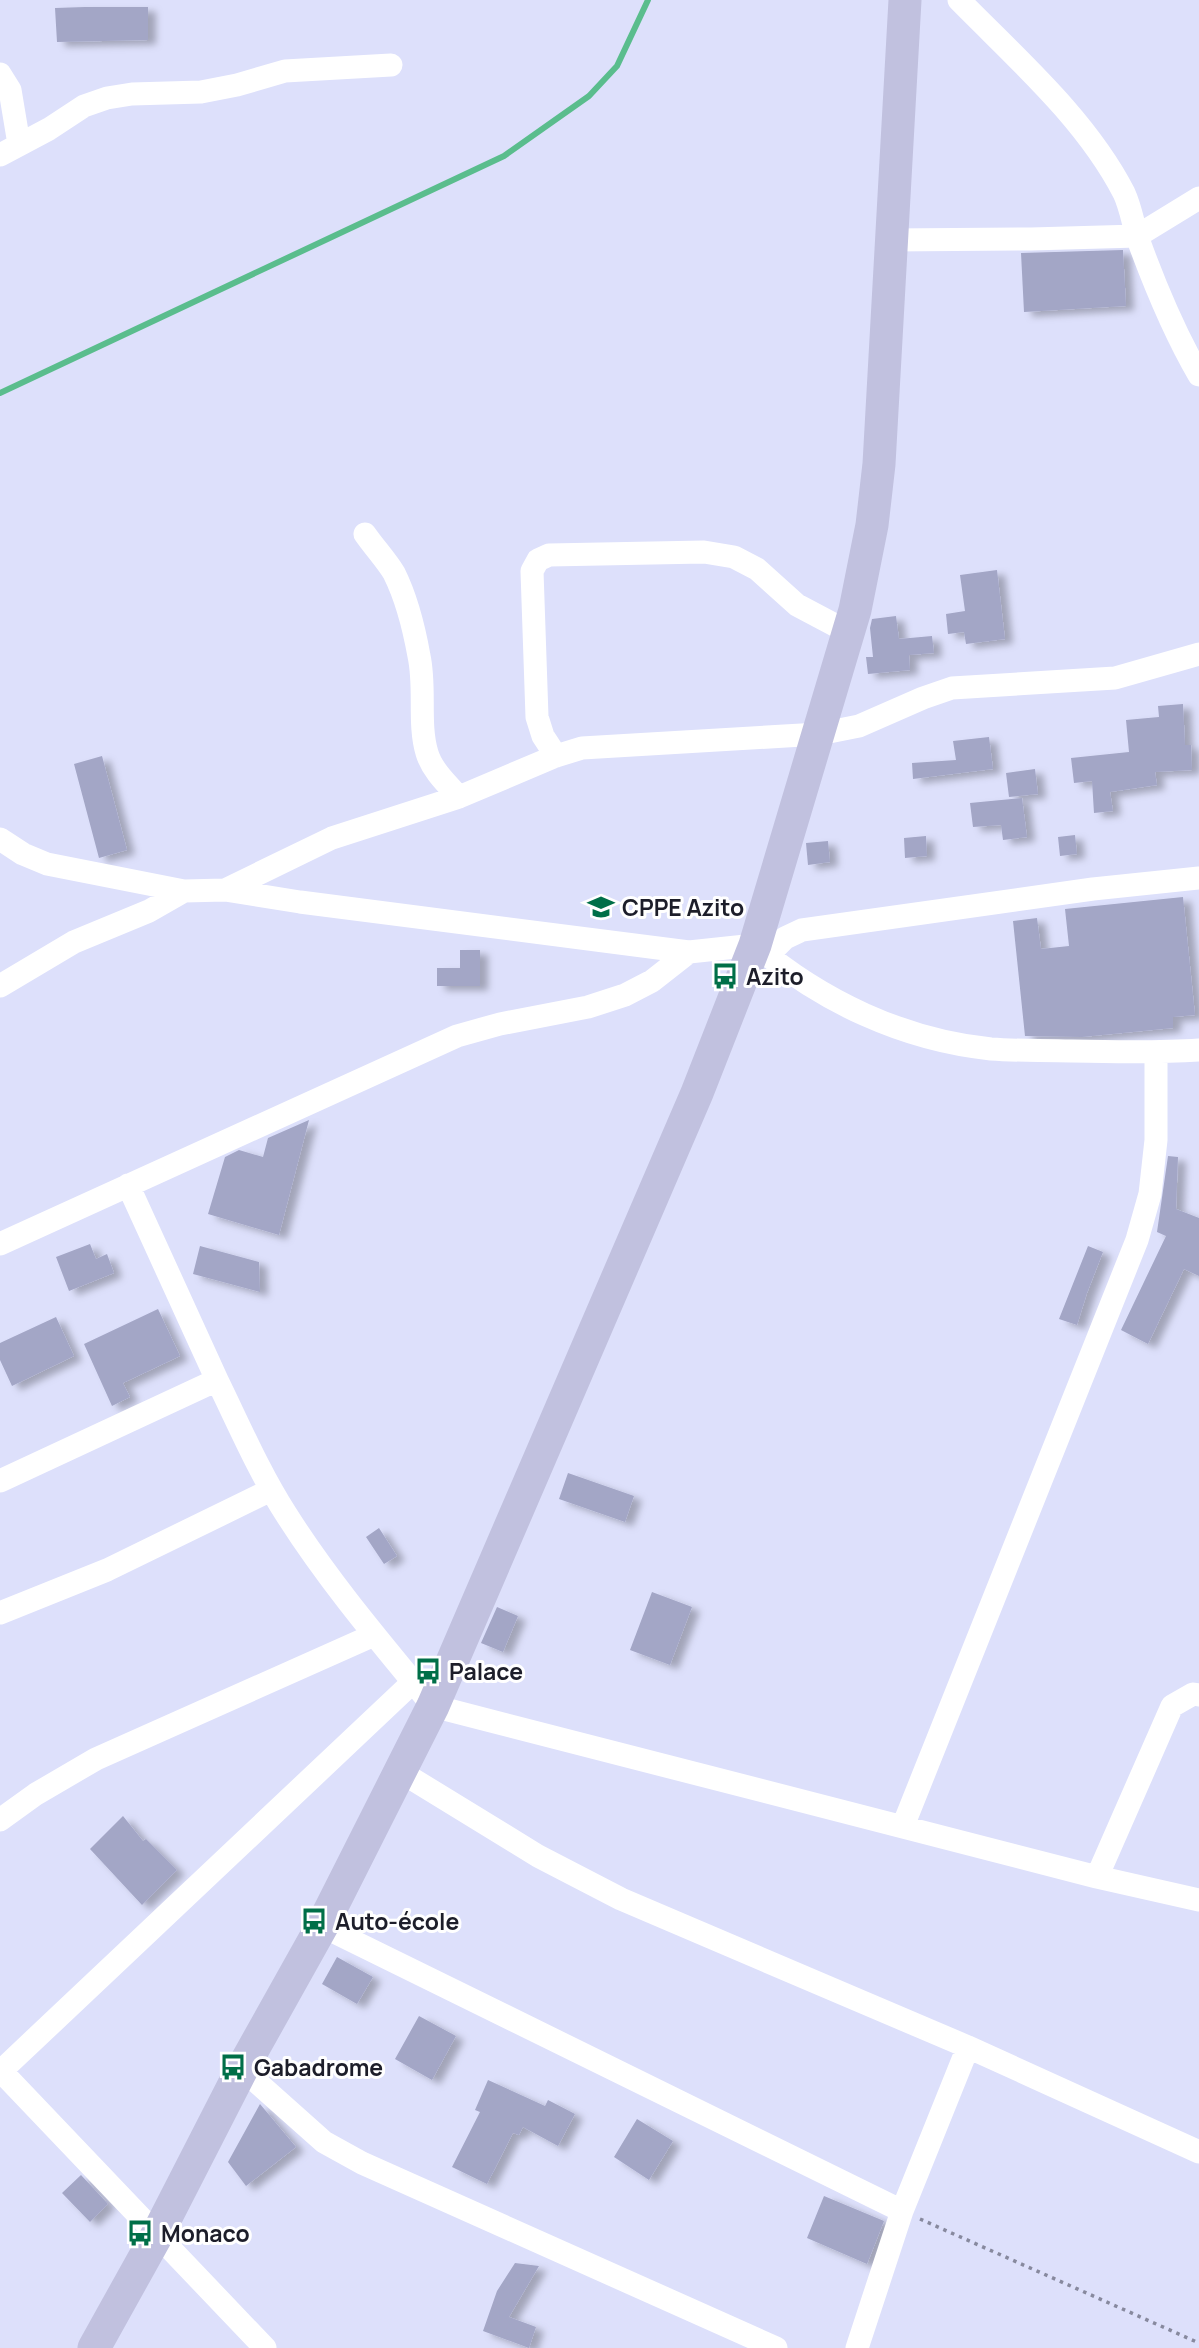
<svg xmlns="http://www.w3.org/2000/svg" width="1199" height="2348" font-family="Manrope,sans-serif">
<style>
.lines{fill:none;stroke-linecap:round;stroke-linejoin:round}
.stream{stroke:#5abd8d;stroke-width:6}
.building{fill:#a3a6c6;filter:url(#shadow)}
.path{stroke:#87899e;stroke-width:3.5;stroke-dasharray:3.5 5;stroke-linecap:butt}
.street{stroke:#fff;stroke-width:23}
.secondary{stroke:#c1c1df;stroke-width:33}
.labels{text-anchor:middle;dominant-baseline:central;stroke-width:6;stroke-linejoin:round;paint-order:stroke}
.poi-label{font-size:23px;font-weight:bold;fill:#1d1e2a;stroke:#fff;text-anchor:start}
</style>
<defs>
<filter id="shadow"><feDropShadow dx="8" dy="4.5" stdDeviation="3.5" flood-color="#0004"/></filter>
</defs>
<rect width="100%" height="100%" fill="#dde0fb"/>
<g class="lines">
<!-- stream -->
<path class="stream" d="M0 393 504 156 589 96 617 66 648 0"/>
</g>
<!-- building -->
<path class="building" d="M85 7H148V40L57 42 55 8Z
M1123 250 1126 306 1024 312 1021 253Z
M997 570 1005 639 966 644 964 632 948 634 946 614 965 611 960 575Z
M896 616 899 639 932 636 934 653 909 655 910 670 868 674 866 657H873L870 628 872 619Z
M1183 704 1185 745H1191L1192 770 1155 772 1157 785 1110 792 1113 811 1094 813 1092 781 1074 783 1071 758 1129 752 1126 720 1159 717 1158 706Z
M989 737 993 769 913 779 912 763 956 760 953 741Z
M102 756 127 850 99 858 74 764Z
M1035 769 1038 794 1009 797 1006 773Z
M1022 798 1027 837 1003 840 1001 825 973 827 970 803Z
M1075 835 1077 854 1060 856 1058 837Z
M926 836 927 856 905 858 904 838Z
M828 841 830 862 808 865 806 843Z
M1183 897 1195 1015 1173 1017V1028L1082 1037 1025 1036 1013 921 1037 918 1041 949 1069 946 1065 909Z
M460 950H480V986H437V968H460Z
M309 1120 279 1235 208 1214 225 1157 239 1150 263 1157 268 1138Z
M1168 1156 1178 1157 1176 1209 1199 1218V1276L1184 1269 1148 1344 1121 1330 1166 1236 1157 1232Z
M90 1244 96 1259 107 1254 114 1273 69 1291 56 1257Z
M200 1246 259 1262 260 1292 193 1274Z
M1088 1246 1103 1252 1087 1293 1077 1325 1059 1319Z
M158 1309 180 1356 123 1383 130 1397 112 1406 84 1344Z
M56 1317 74 1356 12 1386 0 1360V1343Z
M568 1473 634 1496 625 1522 559 1499Z
M379 1528 397 1556 384 1564 366 1537Z
M652 1592 692 1607 670 1665 630 1650Z
M497 1607 518 1616 503 1652 481 1643Z
M123 1816 143 1841 146 1839 177 1870 142 1905 90 1849Z
M337 1957 373 1977 357 2004 322 1984Z
M419 2016 456 2036 432 2080 395 2059Z
M488 2080 545 2106 548 2100 575 2114 558 2146 523 2127 519 2135 513 2133 487 2184 452 2167 480 2112 475 2110Z
M260 2104 296 2147 246 2186 228 2162Z
M637 2119 673 2141 649 2180 614 2157Z
M81 2175 108 2204 90 2222 62 2193Z
M824 2196 884 2221 867 2264 807 2238Z
M515 2263 539 2266 509 2317 536 2327 529 2348 483 2331 497 2291Z"/>
<g class="lines">
<!-- path -->
<path class="path" d="M920 2219 1199 2343"/>
<!-- street -->
<path class="street" d="M959 0C1017 59 1086 119 1124 193 1131 208 1133 224 1138 239 1155 286 1174 332 1199 375
M0 74 10 90 19 144
M0 155 49 129 84 106 107 98 132 94 201 92 237 85 285 71 391 65
M891 240 1031 239 1137 236 1199 198
M365 534C374 547 386 560 394 573 407 599 414 628 419 656 426 688 418 723 427 753 432 770 447 784 459 797
M556 756 543 736 537 717 532 571 538 560 549 555 704 552 734 557 757 569 797 605 848 632
M0 839 23 854 47 864 184 891 225 890 300 902 689 952 755 945C821 1001 903 1040 991 1049 1017 1051 1044 1050 1071 1051 1114 1052 1156 1053 1199 1050
M225 890 332 838 459 797 556 756 582 748 819 734 859 726 923 698 952 688 1115 678 1199 654
M767 956 785 938 802 930 1093 889 1199 878
M0 986 74 942 149 911 184 891
M0 1244 457 1036 500 1024 588 1007 625 995 652 981 689 952
M217 1380C239 1425 259 1472 286 1514 329 1582 382 1644 433 1706L1097 1877 1199 1900
M0 1481 217 1380 128 1185
M0 1613 107 1570 271 1490
M401 1772 538 1856 621 1899 968 2047 1199 2152
M0 1820 36 1794 96 1759 374 1635
M903 1826 1137 1240 1150 1194 1156 1140V1053
M1097 1877 1172 1706 1193 1694 1199 1695
M322 1926 902 2211
M242 2069 324 2142 362 2163 776 2348
M0 2070 265 2348
M1 2071 413 1682
M857 2348 902 2211 968 2047"/>
<!-- secondary -->
<path class="secondary" d="M94 2348 158 2233 242 2069 322 1926 433 1706 697 1093 755 945 855 610 872 525 879 464 905 0"/>
</g>
<!-- icons -->
<defs>
<g id="school-bare" transform="scale(2.1)"><path d="M0-5L7-2L0 1L-7-2ZM-4 1L0 2.5L4 1V4Q0 6-4 4Z" fill="#006f48" stroke="#fff" stroke-width="2.5" paint-order="stroke"/></g>
<g id="bus-bare" transform="scale(2.1)"><path d="M-5-6H5V4H4V6H2V4H-2V6H-4V4H-5ZM-3.5-4V0h7V-4ZM-3.5 1.2v1.5H-2V1.2ZM2 1.2v1.5H3.5V1.2Z" fill="#006f48" stroke="#fff" stroke-width="2.5" paint-order="stroke"/></g>
</defs>
<g fill-rule="evenodd">
<use href="#school-bare" x="601" y="907"/>
<use href="#bus-bare" x="725" y="976"/>
<use href="#bus-bare" x="428" y="1671"/>
<use href="#bus-bare" x="314" y="1921"/>
<use href="#bus-bare" x="233" y="2067"/>
<use href="#bus-bare" x="140" y="2233"/>
</g>
<g class="labels">
<!-- poi labels -->
<g class="poi-label">
<text x="622" y="907">CPPE Azito</text>
<text x="746" y="976">Azito</text>
<text x="449" y="1671">Palace</text>
<text x="335" y="1921">Auto-école</text>
<text x="254" y="2067">Gabadrome</text>
<text x="161" y="2233">Monaco</text>
</g>
</g>
</svg>
